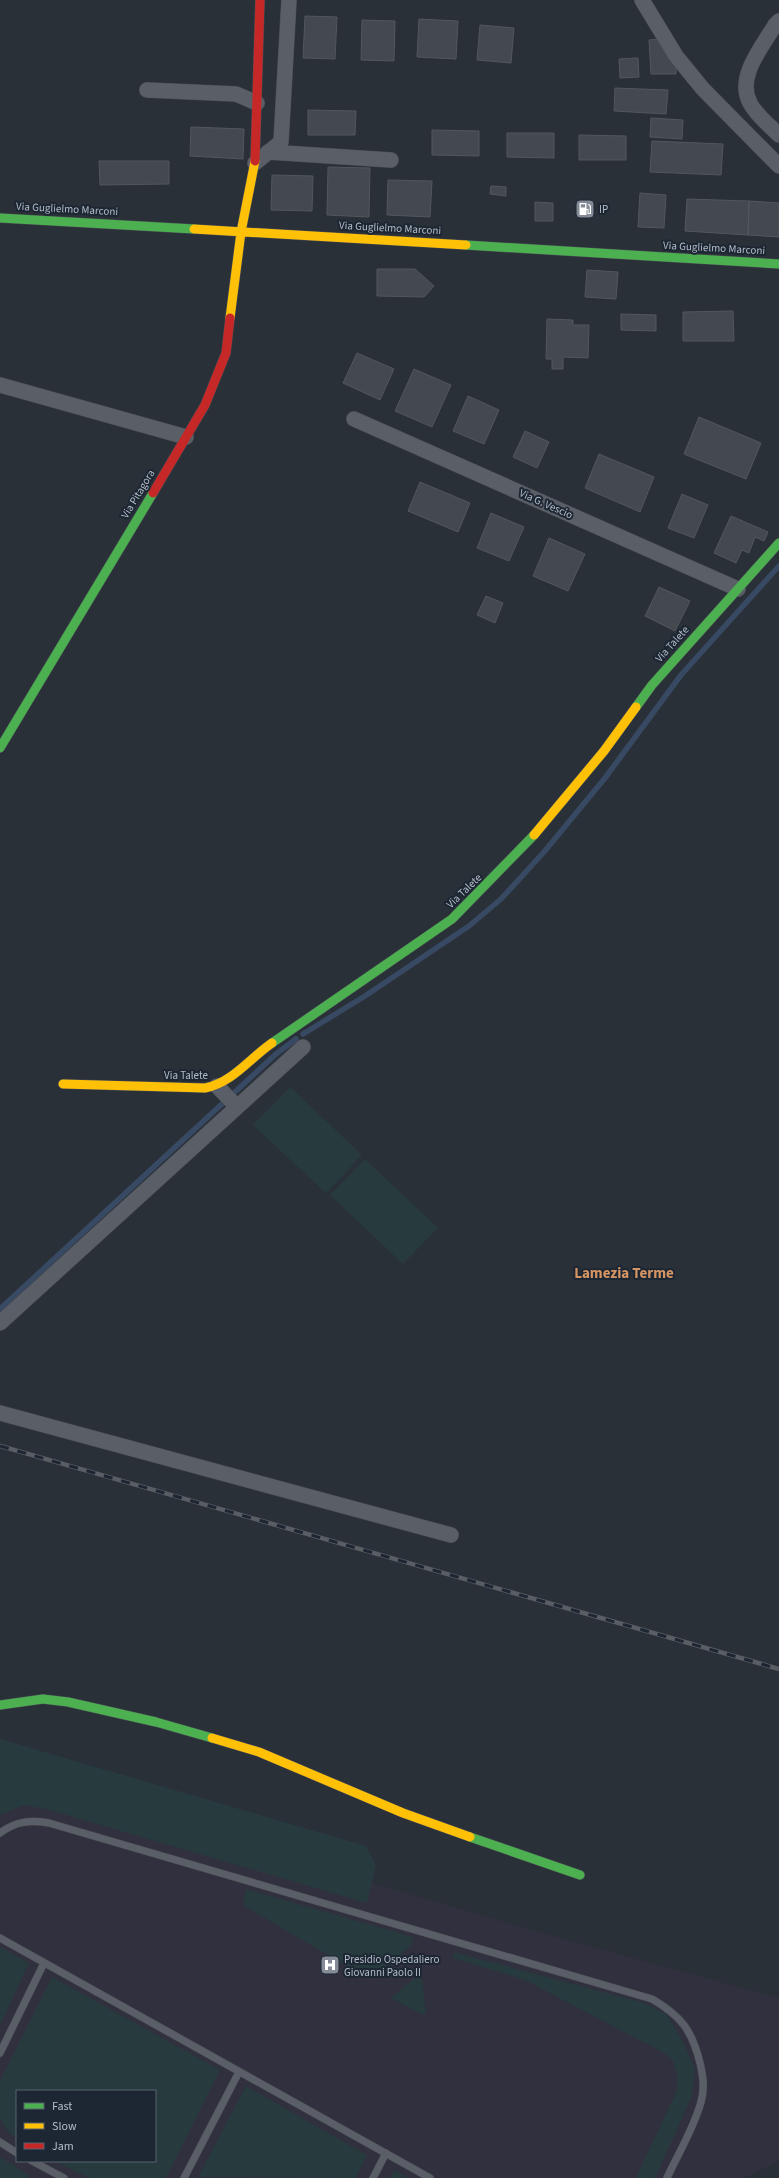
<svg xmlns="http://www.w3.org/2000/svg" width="779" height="2178" font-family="'Source Sans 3',sans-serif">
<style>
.medical{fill:#31303e;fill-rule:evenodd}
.green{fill:#273a3e}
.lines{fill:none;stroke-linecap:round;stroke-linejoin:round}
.stream{stroke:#384963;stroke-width:5.5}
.building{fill:#444950;stroke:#52575f}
.lane-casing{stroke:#484c53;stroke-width:8}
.street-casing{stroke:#484c53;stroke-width:16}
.fast-casing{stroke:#484c53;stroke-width:10}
.slow-casing{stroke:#484c53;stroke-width:10}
.jam-casing{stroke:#484c53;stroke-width:10}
.lane{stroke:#5a5e66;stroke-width:7}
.street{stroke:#5a5e66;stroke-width:15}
.fast{stroke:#4caf50;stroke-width:9}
.slow{stroke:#ffc107;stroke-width:9}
.jam{stroke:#c62828;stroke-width:9}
.rail-casing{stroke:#595d64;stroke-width:4.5}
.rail{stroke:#1d2633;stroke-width:3;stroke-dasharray:9;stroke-linecap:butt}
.labels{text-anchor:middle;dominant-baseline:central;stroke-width:4;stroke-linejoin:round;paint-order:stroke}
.street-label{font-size:11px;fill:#b4bcc9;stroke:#1d2633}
.poi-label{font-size:11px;fill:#b4bcc9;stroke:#1d2633;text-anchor:start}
.district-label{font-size:15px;font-weight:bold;fill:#d59563;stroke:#1d2633}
</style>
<rect width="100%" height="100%" fill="#2a3038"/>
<!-- medical -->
<path class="medical" d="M0 1739 366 1846 376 1865 372 1883 542 1933 779 1998V2161L744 2178H0ZM17 2091H155V2161H17Z"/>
<!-- green -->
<path class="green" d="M290 1087 362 1155 326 1193 253 1125Z
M365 1159 438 1228 403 1264 330 1195Z
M0 1739 366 1846 376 1865 367 1903 49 1810 24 1805 0 1815Z
M245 1889 413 1937 412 1945 369 1979 244 1906Z
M0 1947 29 1963 0 2025Z
M454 1952 644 2003 666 2014 683 2041 695 2069 692 2096 655 2178H636L677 2090V2073L673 2061 664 2053 525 1980 453 1958Z
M52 1977 220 2070 166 2178H89L54 2161H155V2091H17V2139L8 2132 0 2119V2081Z
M416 1977 422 1979 426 2013 423 2015 391 1998Z
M246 2086 367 2155 356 2178 198 2177Z
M0 2157 29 2175 28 2178H0Z
M394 2170 409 2178H390Z"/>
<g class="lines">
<!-- stream -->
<path class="stream" d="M303 1034 365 996 469 926 501 899 544 852 605 778 681 675 779 566
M0 1309 276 1054 296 1039"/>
</g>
<!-- building -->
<path class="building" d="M305 16 337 17 335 59 303 58Z
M419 19 458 21 456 59 417 57Z
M362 20 395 21 394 61 361 60Z
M480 25 514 28 511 63 477 60Z
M661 39 676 63V74H651L649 40Z
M638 58 639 77 620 78 619 59Z
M615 88 668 90 666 114 614 111Z
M308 110 356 111 355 135H308Z
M651 118 683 120 682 139 650 137Z
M191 127 244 129 243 159 190 156Z
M432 130 479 131V156L432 155Z
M507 133H554V158L507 157Z
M579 135 626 136V160H579Z
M652 141 723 144 721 175 650 172Z
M99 161H169V184L100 185Z
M328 167 370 168 369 217 327 215Z
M272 175 313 176 312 211 271 210Z
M388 180 432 181 430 217 387 215Z
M491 186 506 187V196L490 194Z
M640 193 666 195 664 228 638 227Z
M687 199 749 201 748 235 685 231Z
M749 201 779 203V237L748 235Z
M535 202 553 203V221H535Z
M377 269H415L434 286 424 297 377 296Z
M587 270 618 272 616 299 585 297Z
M733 311 734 341H683V312Z
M621 314 656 315V331L621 330Z
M547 319 573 320V325H589L588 358 563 357V369H552V359H546Z
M357 353 394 369 380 400 343 383Z
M414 369 451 385 432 427 395 411Z
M468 396 499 410 484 444 453 431Z
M699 417 761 443 746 479 684 454Z
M525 431 549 442 537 468 513 457Z
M599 454 654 477 640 512 585 488Z
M420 482 470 503 458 532 408 511Z
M682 494 708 505 694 538 668 528Z
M491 513 524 527 509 561 477 548Z
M731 516 768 532 764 541 755 537 749 553 742 550 736 563 714 553Z
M549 538 585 554 568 591 533 576Z
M659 587 690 601 675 631 645 616Z
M486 596 503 603 495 623 477 615Z"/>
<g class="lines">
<!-- lane casing -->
<g class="lane-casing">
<path id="lane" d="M0 1833C16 1821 30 1820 49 1823L652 1999C681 2016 692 2030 700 2063 703 2076 705 2088 701 2102 694 2128 678 2154 667 2178
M0 1938 430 2178
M0 2053 44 1963
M0 2142 17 2153
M32 2161 64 2178
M184 2178 239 2072
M373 2178 386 2153"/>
</g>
<!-- street casing -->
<g class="street-casing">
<path id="street" d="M642 0 676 56 703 89 779 166
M779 21 775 25C762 47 736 77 750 103 756 115 770 126 779 135
M147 90 236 94 257 103
M268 152 391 160
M255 163 281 142 289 0
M0 385 186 437
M354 419 738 589
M217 1086 237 1107
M0 1323 303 1047
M0 1413 451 1535"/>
</g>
<!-- fast casing -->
<g class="fast-casing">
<path id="fast" d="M0 218 194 229
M466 245 779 264
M636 707 652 685 779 543
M0 748 153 493
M272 1043 452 919 534 835
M0 1705 43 1699 68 1702 156 1722 212 1738
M470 1837 580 1875"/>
</g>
<!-- slow casing -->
<g class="slow-casing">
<path id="slow" d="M194 229 466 245
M230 318 241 232 255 161
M534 835 604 751 636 707
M63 1084 205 1088C232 1083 250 1058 272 1043
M212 1738 259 1752 403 1813 470 1837"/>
</g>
<!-- jam casing -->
<g class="jam-casing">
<path id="jam" d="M255 161 260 0
M153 493 205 405 226 353 230 318"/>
</g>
<!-- lane -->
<use href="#lane" class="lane"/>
<!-- street -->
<use href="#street" class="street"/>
<!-- fast -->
<use href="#fast" class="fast"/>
<!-- slow -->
<use href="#slow" class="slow"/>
<!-- jam -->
<use href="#jam" class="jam"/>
<!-- rail casing -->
<g class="rail-casing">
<path id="rail" d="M0 1446 779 1669"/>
</g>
<!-- rail -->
<use href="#rail" class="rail"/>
</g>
<!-- icons -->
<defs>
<g id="fuel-square" transform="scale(1)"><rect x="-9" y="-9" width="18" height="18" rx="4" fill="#848b96" stroke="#1d2633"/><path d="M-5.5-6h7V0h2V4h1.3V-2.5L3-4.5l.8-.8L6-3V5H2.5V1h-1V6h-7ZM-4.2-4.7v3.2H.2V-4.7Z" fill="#fff"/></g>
<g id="hospital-square" transform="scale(1)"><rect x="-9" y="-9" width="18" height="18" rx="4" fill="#848b96" stroke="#1d2633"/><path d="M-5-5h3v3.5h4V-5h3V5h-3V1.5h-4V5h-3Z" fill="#fff"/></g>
</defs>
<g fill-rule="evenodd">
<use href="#fuel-square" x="585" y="209"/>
<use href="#hospital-square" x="330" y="1965"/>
</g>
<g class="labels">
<!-- street labels -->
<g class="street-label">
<text transform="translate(67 209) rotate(3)">Via Guglielmo Marconi</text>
<text transform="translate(390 228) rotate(3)">Via Guglielmo Marconi</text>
<text transform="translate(714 248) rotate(3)">Via Guglielmo Marconi</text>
<text transform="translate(138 494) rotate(-59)">Via Pitagora</text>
<text transform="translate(546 504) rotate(24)">Via G. Vescio</text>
<text transform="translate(672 644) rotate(-48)">Via Talete</text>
<text transform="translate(464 891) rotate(-44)">Via Talete</text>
<text x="186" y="1075">Via Talete</text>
</g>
<!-- poi labels -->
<g class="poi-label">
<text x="599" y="209">IP</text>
<text x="344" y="1959">Presidio Ospedaliero<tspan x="344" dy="13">Giovanni Paolo II</tspan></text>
</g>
<!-- district labels -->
<g class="district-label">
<text x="624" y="1273">Lamezia Terme</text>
</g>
</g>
<!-- legend -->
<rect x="16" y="2090" width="140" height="72" fill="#1d2633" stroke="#59626f"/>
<rect x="24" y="2103" width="20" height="6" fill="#4caf50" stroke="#59626f"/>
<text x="52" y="2110" font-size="12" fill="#b4bcc9">Fast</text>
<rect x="24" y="2123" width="20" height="6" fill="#ffc107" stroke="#59626f"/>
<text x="52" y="2130" font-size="12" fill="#b4bcc9">Slow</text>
<rect x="24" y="2143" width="20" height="6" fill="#c62828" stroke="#59626f"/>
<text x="52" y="2150" font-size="12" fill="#b4bcc9">Jam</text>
</svg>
